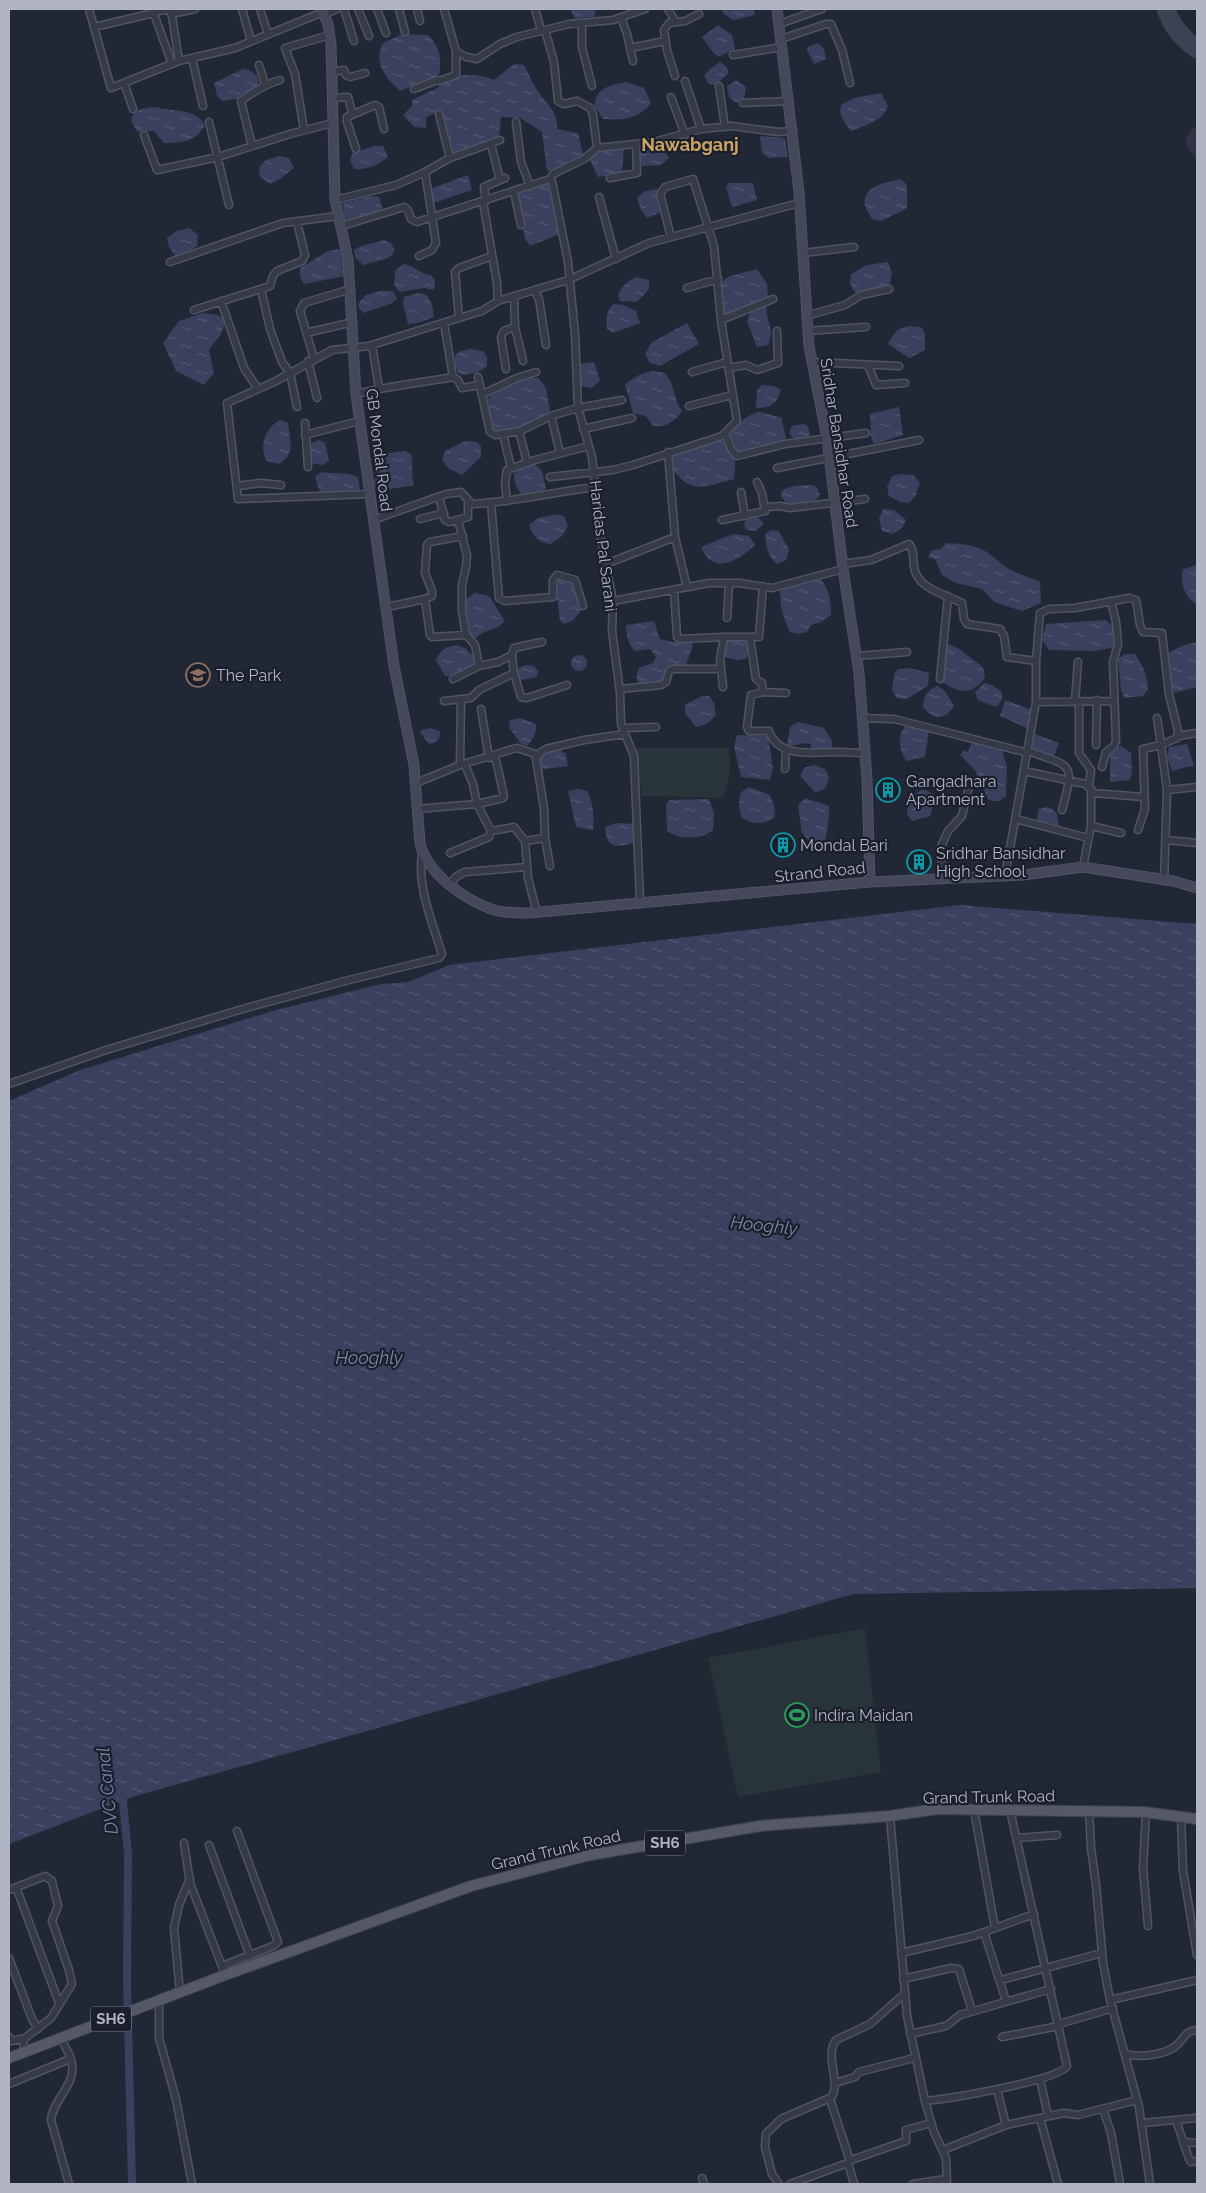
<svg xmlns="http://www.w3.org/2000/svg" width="1206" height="2193" font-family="Raleway,sans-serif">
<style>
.airport{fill:#303444}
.garden{fill:#27353a}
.water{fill:url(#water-ripples)}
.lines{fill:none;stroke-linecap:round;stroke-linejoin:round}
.canal{stroke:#39415f;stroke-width:8}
.taxiway{stroke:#3d4252;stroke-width:19}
.street-casing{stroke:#505462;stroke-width:9}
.secondary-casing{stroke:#505462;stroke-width:11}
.primary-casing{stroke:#3f4350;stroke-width:12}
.street{stroke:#363a47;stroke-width:6}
.secondary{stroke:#44485a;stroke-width:9}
.primary{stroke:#545867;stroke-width:10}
.labels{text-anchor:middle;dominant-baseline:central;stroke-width:4.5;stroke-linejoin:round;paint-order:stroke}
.shield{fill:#1b1f2b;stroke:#838795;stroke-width:1}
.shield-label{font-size:15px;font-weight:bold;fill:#b0b4c3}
.street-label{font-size:16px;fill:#b0b4c3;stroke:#1b1f2b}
.poi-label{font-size:16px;fill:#b0b4c3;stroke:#1b1f2b;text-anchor:start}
.neighbourhood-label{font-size:18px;font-weight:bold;fill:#caa465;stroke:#1b1f2b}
.water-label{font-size:18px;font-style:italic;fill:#7b86aa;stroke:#1b1f2b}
</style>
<defs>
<pattern id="water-ripples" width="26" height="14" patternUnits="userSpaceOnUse" patternTransform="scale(1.25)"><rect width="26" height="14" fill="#39415f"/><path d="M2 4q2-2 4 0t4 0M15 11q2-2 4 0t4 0" fill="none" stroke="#535a74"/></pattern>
</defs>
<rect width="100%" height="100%" fill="#222736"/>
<!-- airport -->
<path class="airport" d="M1197 127V158L1189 150 1185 141 1192 128Z"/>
<!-- garden -->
<path class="garden" d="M635 748H729C731 765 730 782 723 798L642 796Z
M865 1628 881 1772 738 1797 708 1658Z"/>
<!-- water -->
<path class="water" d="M570 9H596L594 17 575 18Z
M721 9H754L755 15 733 20 724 14Z
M718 25 732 35 735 49 720 56 715 55 702 37Z
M403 34 428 35C440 48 442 57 439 75L400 91C385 77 373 63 383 43Z
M818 43 824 49 826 59 814 64 807 50 808 47Z
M720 62 726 66 729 73 715 85 709 84 704 76 711 68Z
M514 64 524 65C529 74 533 85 540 94 549 107 558 112 557 129L578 133 583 154 559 167 547 171 542 132 520 118 501 117 499 139 452 155 440 111 426 117V128L414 127 403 115 412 106V100L439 87V83C463 75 469 71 494 80Z
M243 69C256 70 265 81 252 92 245 98 232 100 222 101L217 96 214 83Z
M736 80 746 87 744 99 736 103 729 97 727 86Z
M626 82 644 88 651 103C638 120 623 120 603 119L594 106C597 87 609 86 626 82Z
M881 93 888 106C883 121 865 126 851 131 845 123 838 115 841 105L854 98Z
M156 107C173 113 197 107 205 126 194 142 183 143 164 143L154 131 137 132 131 120C135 108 145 108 156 107Z
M760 136 785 138 788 157 769 158 762 153Z
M660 143 669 158 660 165 642 166 637 148Z
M374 146H383L388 157C380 165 365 170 354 169L350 160 353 153Z
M624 148 622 173 598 177 589 158 596 151Z
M279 156 289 158 294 168 280 179 270 184 260 177 259 167 266 160Z
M468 175 472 190 433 203 430 189Z
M901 179 907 185V208L882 221 872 219C870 215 866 209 865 205 861 186 888 182 901 179Z
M728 183H753L757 200 732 207 726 188Z
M543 184H550L560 234 530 246 525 239 517 194Z
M657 189 663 211 647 218 641 210 637 198 645 191Z
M372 196 379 197 383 210 376 214 349 221 344 218 343 203Z
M189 228 198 235 197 246 184 255 176 257 169 247 167 238 177 231Z
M384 240 391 243 394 249 393 254 388 258 363 265 355 257 354 250 361 246Z
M340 249 345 276 304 284 300 277V268L328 251Z
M888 262 892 274 889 287 862 293 854 292 850 282 851 274 867 265Z
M403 264C415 265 418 274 431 275L435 281 434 290 424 288 400 292 394 285 395 271Z
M757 269 767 284 768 298 730 314H724L721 308 720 283 730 276Z
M637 277 649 280V289L637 302 620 301 618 296C621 286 627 281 637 277Z
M379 291H393L397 299 390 304 363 313 358 307 359 302 366 295Z
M419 293 427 295 432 305 434 317 418 323 408 324 403 304 404 297Z
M613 304 623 305 636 311 640 323 613 333 607 329C606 319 606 312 613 304Z
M767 305C764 320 776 327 768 345L757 347 747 321 750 313Z
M203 313 217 315 226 320 221 334 209 350 214 373 204 385 176 371 163 343 179 321Z
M687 323 699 344 660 366 650 363 645 354 651 343Z
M909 326 921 327 925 333V350L910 358C901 355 897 348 888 344 893 334 897 328 909 326Z
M471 349 483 351 487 357V366C480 373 468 376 459 374L455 364V355L461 351Z
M594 362 600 380 592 388 579 386V364Z
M652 371 665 373C676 387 673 398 682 411 675 421 666 428 653 426L646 416 633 413 625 384 639 375Z
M529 378H538L546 388 550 411C533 426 515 429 494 433 492 424 488 414 487 405 486 390 517 381 529 378Z
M762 385 774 386 781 390C776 405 771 408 756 408L757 390Z
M899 407 903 435 874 444 871 438 870 414Z
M757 412C766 412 772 416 781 417L786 438 781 444 740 453C715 437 741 419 757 412Z
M280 420 288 423C290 441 296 453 279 464L267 461C258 447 266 427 280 420Z
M805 424 808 427 810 434 806 440H795L789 433 792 426Z
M319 440 325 443 329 460 323 465 311 463 309 444Z
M715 440 722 441 735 461 734 479C720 482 701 491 688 484 682 481 679 475 673 472L671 455Z
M465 441 478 442 481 447V457L462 475 448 468 442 460 445 451Z
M405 451 411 454C414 465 410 473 414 485L378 491 374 485 376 458 382 454Z
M527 465H536L542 471 546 489 539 492 522 495C516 487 512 480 515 470Z
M322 472C334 475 350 471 358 478L360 489 348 494H322L318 487 315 476Z
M901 474 913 475 920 482 916 495 909 503 900 502 889 496 887 487 892 476Z
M812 485 817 487 820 494 816 500 787 505 781 496 782 490 794 486Z
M883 509 894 510 906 520 902 528 893 534 882 531 879 519Z
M557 514 564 516 568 526 562 536 551 544C538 543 534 537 529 525L538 518Z
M756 515 764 524 755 531 746 530 744 524 749 517Z
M771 530 779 531 789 550 786 560 777 564C767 555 766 547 765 534Z
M733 534 749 536 755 545C738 561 713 576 701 547Z
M946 543C960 544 973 544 985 551 994 556 1001 565 1011 570 1020 575 1030 577 1040 582L1041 603 1022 611 994 602 982 589 956 583 942 575 935 559 928 558 932 550 941 549Z
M1197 565V604C1184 598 1180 582 1183 569Z
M819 577C829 588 831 600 831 615L821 622 811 625 807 632 798 634 790 632C783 618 780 606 780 590Z
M565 578 574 584 581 611 572 621 564 624 560 621 556 589 559 580Z
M475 593 489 596 505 621C496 631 487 628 476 638L470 637 463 611 465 599Z
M1106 620 1113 627 1116 647 1094 651 1049 650 1042 640 1046 624Z
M654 621 660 639 672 642H691L693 645 686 665 667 668 662 683 639 684 636 677 639 668 653 663 656 657 650 649 635 651C628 644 626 636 626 625Z
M726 640 747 641 749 649 746 659 737 660 724 657Z
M1197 642V687L1174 693 1171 687 1168 653 1184 645Z
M949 644 959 649 983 667 985 678C971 696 960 693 942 682L944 649Z
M456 645 465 648 474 657V663C465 671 457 677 445 676L436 660C440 650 445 647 456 645Z
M1125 654H1135C1143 665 1148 677 1148 690L1143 696 1124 698 1121 690 1118 659Z
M571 663a8 8 0 1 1 16 0a8 8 0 1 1-16 0Z
M525 665 534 666 538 671 537 677 522 680 517 675 519 668Z
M909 668 929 673 928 686 907 699 896 698 892 690 894 674 898 669Z
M984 683 992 685 1002 692V699L998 706H993L978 700 975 692Z
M937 686 944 690 954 705C946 721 933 720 923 707 924 696 926 691 937 686Z
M702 696H709L714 703 716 715 707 724 696 727 685 713V705Z
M1005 700 1033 710 1029 729 1000 716Z
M520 718 536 724C537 733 533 739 527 746L520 743 509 727 510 720Z
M798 722 824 728 832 741V751L814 757 810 755 811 744C802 741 796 747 787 745L790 727Z
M907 724 929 730 925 757 906 761C899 748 896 736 907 724Z
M430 728 440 731C440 740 437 743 429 744L420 733 421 730Z
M1035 734 1059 743 1053 760 1031 751Z
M737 735 768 736 773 769 770 780 741 777 734 747Z
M972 742 1002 750 1007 767 1006 796 999 801 988 800 975 770 960 755 964 750 968 752Z
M1187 744 1194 765 1172 771 1167 757 1169 747Z
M1121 746 1131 753 1132 772 1130 780 1110 782V753Z
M552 749 560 750 566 754 568 766 545 769 539 768 538 761 544 753Z
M814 765 825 769C831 777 829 783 823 790L815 792 800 776 804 768Z
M749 787 770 795 774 806 775 817C763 825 753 825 741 817L739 804 740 793Z
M578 789 587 791C594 804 594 816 593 830L576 827 568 791Z
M921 790H926L934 795 935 800 930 816 912 821 907 814 908 801Z
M805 798 829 806V816L825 845 812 844 802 833 798 805Z
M709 799 714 813 713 830C701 840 680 840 667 831L666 804 670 800Z
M1047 807 1053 809 1057 814 1059 827 1051 832 1044 829 1037 819 1038 809Z
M616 823 633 824 634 843C616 847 607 850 605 827Z
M960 905 1197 924V1588L854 1594 132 1797 9 1844V1101L80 1070 276 1010 381 984 408 982 449 965Z"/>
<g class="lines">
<!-- canal -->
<path class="canal" d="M122 1792 128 1853 127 1980 132 2184"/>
<!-- taxiway -->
<path class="taxiway" d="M1166 9C1173 28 1181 37 1197 49"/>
<!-- street casing -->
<g class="street-casing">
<path id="street" d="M89 9 111 88 179 61 235 48 323 12
M152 9 155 11 171 10 179 61
M242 9 251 41
M260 9 268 34
M344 9 354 41
M358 9 369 36
M377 9 386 33
M399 9 405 32
M417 9 420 21
M444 9 456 51 466 57 477 59 500 44 517 37 569 24 613 20 645 9
M535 9 541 30
M668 9 675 21
M153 11 172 64
M171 14 195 9
M324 15 337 9
M621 17 627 34 633 61
M582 23V47L592 86
M779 24 822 9
M94 27 154 13
M545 30 554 62 558 101 564 104 577 101 590 108 593 115 597 148
M781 39 826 24H831L842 50 850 83
M630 48 665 41
M733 55 782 47
M192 58 203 106
M259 65 265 84
M332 72 344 70 346 75 350 77 365 73
M675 76 667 50 664 30 669 23 685 21 699 14
M685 81 701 129
M124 83 133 109
M719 86 725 127
M414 89 437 80 439 81 456 75V51
M671 97 685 135
M333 98 348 97 352 113
M743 103 789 101
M439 114 450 158 500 140
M209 122 229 205
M516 122 521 162 530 186
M304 130 295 74 285 48 330 35
M144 135 157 170 218 157 290 134 333 123
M491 144 500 180
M252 146 241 101C253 92 265 84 280 80
M356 149 347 122V117L375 105 379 107 384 129
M610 178 637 173 636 144
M550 179 553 174 584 159 597 148 654 142 701 129 732 126 778 132 793 131
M514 192 521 225
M599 197 616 259
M335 200 396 185 425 172
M486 201 484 187 505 178
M483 202 497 283 498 301
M342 226 404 207 408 210 411 219 417 222 550 179 552 181 568 262 575 334 578 408 592 457 600 534 613 601 612 631 620 692 621 724 634 756 640 902
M803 253 854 247
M419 256 432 250 436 243 425 172 450 158
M170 262 283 223 338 216
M687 288 718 279
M261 289 270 329 282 362 290 373 297 407
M534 290 539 299 546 345
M221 301 244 368 258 389
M194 310 270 286 273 276 277 271 302 261 305 255 297 222
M806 316 845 305 861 295 889 289
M459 318 455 272 459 268 492 256
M721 320 773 299
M444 323 453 377 458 380 462 388 480 385
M515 327 523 361
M807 331 866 327
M306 333 353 322
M372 345 379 388
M314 359 300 311 304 303 351 289
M308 361 317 398
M812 362 899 366
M868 365 876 385 905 383
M728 368 746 365 757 370 778 363 777 331
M506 369 501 337 504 331 515 327 514 296
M692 372 727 362
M478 377 490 432 495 435 520 431 551 416 578 408 622 400
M356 394C388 386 420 383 453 377
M483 394 517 378 536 372
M689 406 732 395
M551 416 560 453
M305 423 308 467
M583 429 632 418
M519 431 527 462
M725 433 731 449 737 456 785 444 866 433
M503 434 511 468
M305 435 359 421
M668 452 675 537 687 587
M777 468 919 440
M550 477 613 470 633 465 722 436 737 421 721 320 714 246 693 179 665 187 660 194 671 237
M237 486 261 483 281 485
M741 492 745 516
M370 494 238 499 227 403 274 382 332 350 369 346 436 325 482 311 498 301 568 280 649 243 799 203
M439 497 445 520 449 522 468 517V501
M507 501 505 483 507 470 535 460 589 446
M491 503 499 598 505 601 553 597V580L557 575 575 580 583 606
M766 507 780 506 790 508 865 499
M420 519 444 513
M373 520 446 494 461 492 472 504C514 502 554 492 595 487
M722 520 765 511 762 493 757 482
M606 564 675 537
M842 564 871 560 909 544C914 549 913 559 914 567 917 589 945 594 962 603L964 619 967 624 1000 629 1004 636 1007 657 1036 661
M674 590 677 637 680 639 724 637
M425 599 430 635 432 637 466 635
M613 601 709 583H739L772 588 843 569
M387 607 425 599 432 596V591L425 573 427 545 430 542 463 536
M727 618 729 583
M750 638 756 679 762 683 763 692
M512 655 514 648 542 642
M857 656 907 652
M479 666 498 662 512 655 514 673 521 697 527 698 567 685
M453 679 479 666 475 645 466 635 462 611V585L466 567 467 556 458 520
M940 679 948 596
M723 687 720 659 724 637H759L763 586
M620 689 661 685 666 682 669 671 673 669H721
M786 693 763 692 751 695 747 727 749 731H769C778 759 816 752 838 752 847 752 856 753 865 753
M444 701 471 698 479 690 514 673
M1075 701 1078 662
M1079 701V753L1091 770 1089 787
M1036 702 1113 701
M481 709 489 758
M862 718 894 719 1028 753
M623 728 656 727
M1178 736 1197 733
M1096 745 1097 700
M1028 751C1073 767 1075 762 1062 810
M460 765 461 700
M465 765 473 784 477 804 491 831 514 827 525 841
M1102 767 1106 752 1114 746 1116 741 1113 662 1118 644 1116 622 1111 601
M785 769 786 749
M1024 771 1085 784 1091 789V826L1083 867
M416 783 460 765 513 749 517 748 538 755
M1167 790 1197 787
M1092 793 1144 797
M417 809 477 804 503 798 504 796 495 756
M1016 819 1088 838
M1091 826 1121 833
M1138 830 1145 809 1143 749 1161 745 1157 718
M1167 840 1197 843
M450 853 489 837 491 831
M550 866 545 838 544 808 536 759 541 752 546 749 584 740 625 734
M1005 876 1036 702V661L1040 613 1049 609 1075 608 1129 598 1136 600 1140 625 1143 632 1162 633 1169 694 1178 731 1177 738 1161 745 1167 790 1164 881
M943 879 941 847 948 831 962 816 969 786
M450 884 457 876 465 872 527 867
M537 913 528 878 525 841 545 838
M9 1084 106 1050 239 1010 345 981 439 958 442 954C432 921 417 887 422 853
M974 1810 995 1928
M1089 1811 1091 1848 1096 1885 1103 1963 1110 2000 1139 2107 1150 2184
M1146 1813 1143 1868 1148 1926
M890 1816 907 2016 925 2101 934 2132 946 2158 947 2184
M1181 1817 1183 1871 1197 1955
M1017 1838 1057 1835
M184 1843 190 1883 223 1969
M209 1845 250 1956
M16 1887 59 2003
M9 1890 45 1876 52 1881 58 1906 52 1921 69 1970 72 1984 51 2018 25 2038 23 2042 25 2052
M984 1932 1006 2001
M901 1953 973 1936 1034 1914
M9 1958 32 2019 38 2029
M222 1966 273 1946 278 1942 237 1831
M903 1979 951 1968 959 1969 972 2011
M1001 1980 1102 1953
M180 1993 174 1928 179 1905 190 1878
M1110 2000 1197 1980
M159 2002V2038L176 2099 192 2184
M1059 2024 1113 2008
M910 2034 946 2026 960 2015 1051 1989
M9 2037 12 2041 25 2038
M1002 2037 1059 2026
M61 2038C64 2046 71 2055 72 2064 76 2085 52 2101 51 2120L69 2184
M1126 2054C1140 2058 1169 2055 1179 2043 1185 2036 1186 2031 1197 2030
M1040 2079 1048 2116
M835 2083 855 2077 859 2072 914 2058
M9 2084 70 2059
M997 2089 1006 2125
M830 2099 850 2161
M925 2101C946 2099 1059 2081 1067 2066L1010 1810
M1103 2109 1111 2133 1120 2184
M1040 2118 1058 2184
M1176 2120 1189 2159 1191 2162 1197 2161
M1142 2123 1197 2118
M1183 2142 1197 2143
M943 2150 1006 2125 1064 2113 1078 2115 1137 2100
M847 2165 851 2160 906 2141V2130L931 2123
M702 2178 704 2184
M779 2184 772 2174 765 2147 766 2134 781 2119 832 2097C841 2080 824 2056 836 2040L870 2024 904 1994
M790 2184 845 2164 849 2166 854 2184
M913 2184 946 2179"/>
</g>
<!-- secondary casing -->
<g class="secondary-casing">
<path id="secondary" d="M321 9 328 24 331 44 335 200 348 259 356 394 394 666 414 765 420 843C427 874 465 900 494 910 505 913 518 913 529 913L870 882 1023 875 1083 867 1173 881 1197 888
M777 9 799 192 809 346 827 438 843 569 859 673 867 779 870 882"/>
</g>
<!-- primary casing -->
<g class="primary-casing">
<path id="primary" d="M9 2058 225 1975 471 1886 590 1855 760 1826 890 1816 936 1809 1144 1812 1197 1819"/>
</g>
<!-- street -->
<use href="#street" class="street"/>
<!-- secondary -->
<use href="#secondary" class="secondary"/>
<!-- primary -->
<use href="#primary" class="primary"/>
</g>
<!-- icons -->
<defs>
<g id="university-ring" transform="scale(1.25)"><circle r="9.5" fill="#1b1f2b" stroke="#8d6e63" stroke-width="1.5"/><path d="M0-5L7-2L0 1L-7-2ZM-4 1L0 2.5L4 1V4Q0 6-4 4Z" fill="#8d6e63"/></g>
<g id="building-ring" transform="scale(1.25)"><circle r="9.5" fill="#1b1f2b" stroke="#0f9aa8" stroke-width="1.5"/><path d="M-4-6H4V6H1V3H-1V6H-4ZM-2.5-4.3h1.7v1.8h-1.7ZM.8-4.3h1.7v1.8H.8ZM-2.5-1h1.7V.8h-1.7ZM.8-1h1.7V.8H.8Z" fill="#0f9aa8"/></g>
<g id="stadium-ring" transform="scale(1.25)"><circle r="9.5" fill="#1b1f2b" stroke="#2e9e5b" stroke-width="1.5"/><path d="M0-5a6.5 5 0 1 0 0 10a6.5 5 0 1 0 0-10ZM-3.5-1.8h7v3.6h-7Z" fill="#2e9e5b"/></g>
</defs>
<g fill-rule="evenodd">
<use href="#university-ring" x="198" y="675"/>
<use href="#building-ring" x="888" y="790"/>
<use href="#building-ring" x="783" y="845"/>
<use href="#building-ring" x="919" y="862"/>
<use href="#stadium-ring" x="797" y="1715"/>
</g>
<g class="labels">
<!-- shield labels -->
<g class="shield">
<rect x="645" y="1830.5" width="40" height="25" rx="4"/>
<rect x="91" y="2006.5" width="40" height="25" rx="4"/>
</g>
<g class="shield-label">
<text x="665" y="1843">SH6</text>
<text x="111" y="2019">SH6</text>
</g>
<!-- street labels -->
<g class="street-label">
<text transform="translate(839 443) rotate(81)">Sridhar Bansidhar Road</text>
<text transform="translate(379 450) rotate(83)">GB Mondal Road</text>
<text transform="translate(603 546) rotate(83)">Haridas Pal Sarani</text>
<text transform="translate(820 872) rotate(-6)">Strand Road</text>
<text transform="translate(989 1797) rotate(-1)">Grand Trunk Road</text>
<text transform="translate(556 1850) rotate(-13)">Grand Trunk Road</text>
</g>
<!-- poi labels -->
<g class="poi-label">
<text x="216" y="675">The Park</text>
<text x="906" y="781">Gangadhara<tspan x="906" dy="18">Apartment</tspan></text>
<text x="800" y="845">Mondal Bari</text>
<text x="936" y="853">Sridhar Bansidhar<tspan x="936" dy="18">High School</tspan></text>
<text x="814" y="1715">Indira Maidan</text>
</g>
<!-- neighbourhood labels -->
<g class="neighbourhood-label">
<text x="690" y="144">Nawabganj</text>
</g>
<!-- water labels -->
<g class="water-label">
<text transform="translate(764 1225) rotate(6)">Hooghly</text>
<text x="369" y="1357">Hooghly</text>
<text transform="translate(107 1791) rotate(-96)">DVC Canal</text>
</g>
</g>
<!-- border -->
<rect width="1206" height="2193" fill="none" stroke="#b0b4c3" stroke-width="20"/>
</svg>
